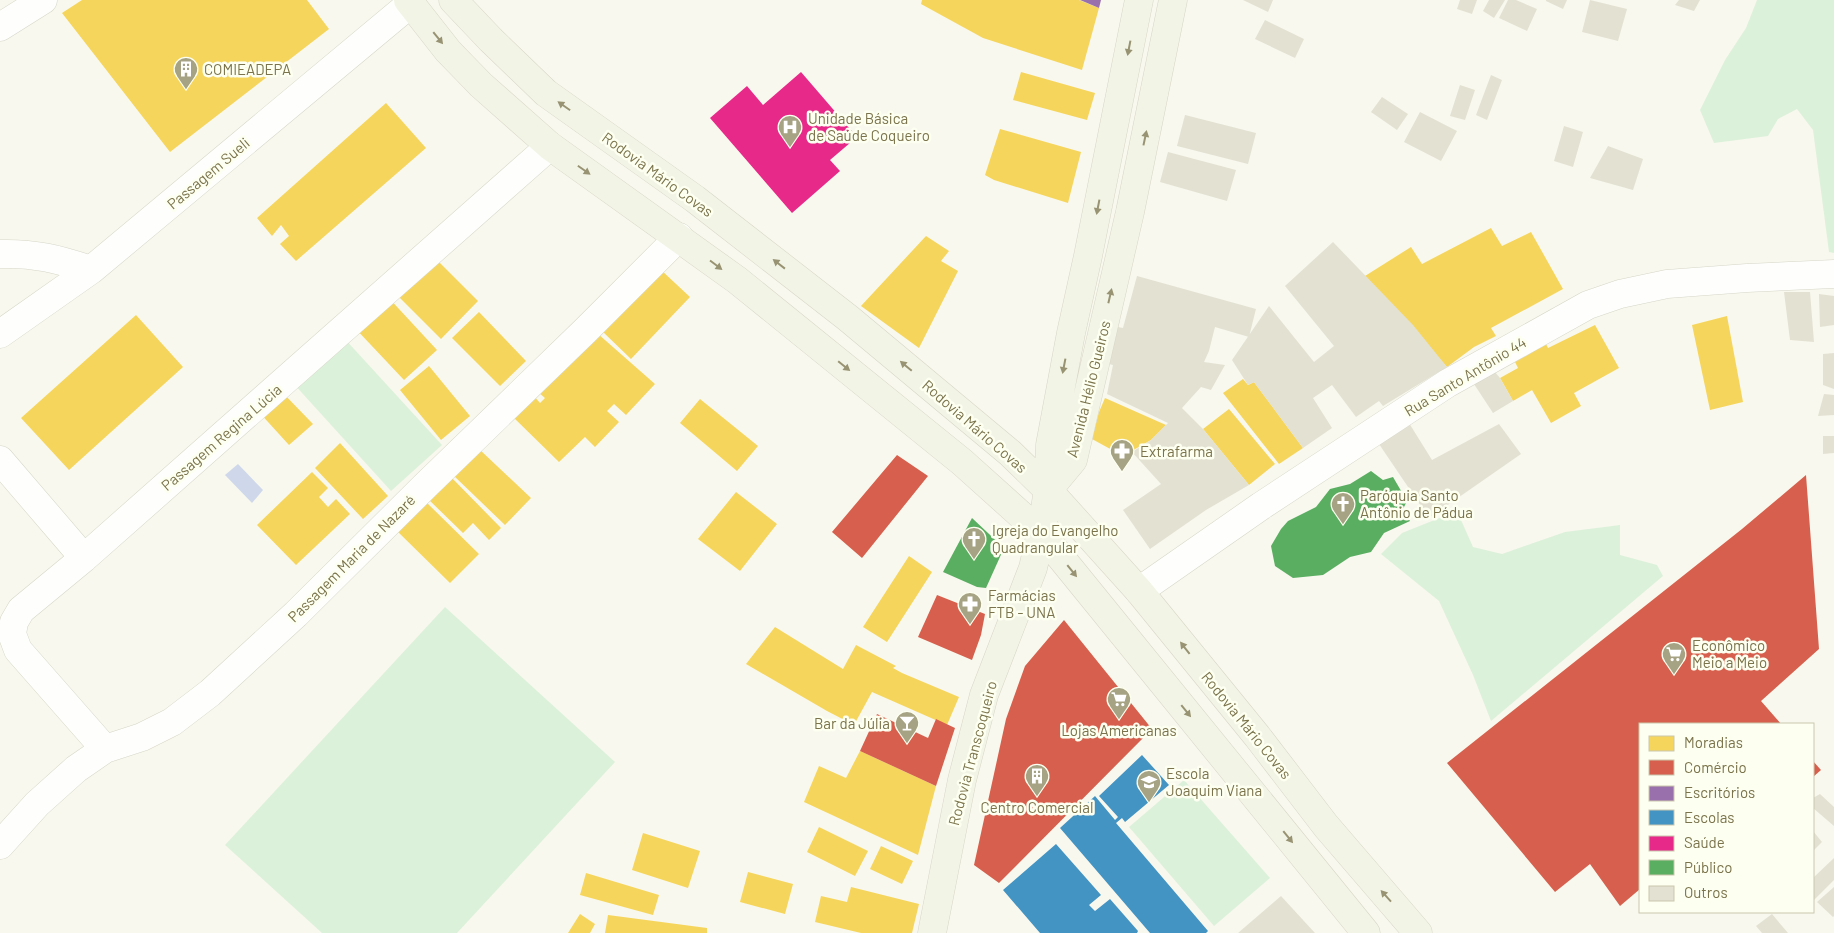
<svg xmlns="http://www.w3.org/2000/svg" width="1834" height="933" font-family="Barlow,sans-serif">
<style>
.green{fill:#dcf1da}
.water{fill:#ced8ea}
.homes{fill:#f6d55c}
.shops{fill:#d6604d}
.offices{fill:#9970ab}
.schools{fill:#4393c3}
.health{fill:#e7298a}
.public{fill:#5aae61}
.building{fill:#e3e1d2}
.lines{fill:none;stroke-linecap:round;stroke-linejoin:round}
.minor-casing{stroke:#d6d6c9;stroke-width:29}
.major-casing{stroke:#d8d6c7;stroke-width:29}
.minor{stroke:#fefefc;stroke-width:28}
.major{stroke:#f2f4e6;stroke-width:28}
.oneway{fill:#989372}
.labels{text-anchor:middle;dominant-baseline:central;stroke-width:5;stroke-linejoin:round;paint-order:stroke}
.poi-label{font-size:15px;fill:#7a734b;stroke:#fdfff0;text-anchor:start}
.street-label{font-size:15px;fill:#7a734b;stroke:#fdfff0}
</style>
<rect width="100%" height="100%" fill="#f8f8ee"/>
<!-- green -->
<path class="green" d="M1757 0H1834V253L1829 252 1813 130 1797 109 1778 119 1768 136 1714 143 1700 110 1725 60 1746 28Z
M344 338 442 445 391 491 293 383Z
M1457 511 1473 547 1502 554 1565 532 1620 525V555L1657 565 1663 576 1491 721 1473 675 1439 601 1381 554 1402 533Z
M445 607 615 762 457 933H322L225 845Z
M1184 780 1270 878 1214 926 1129 827Z"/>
<!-- water -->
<path class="water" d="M238 464 263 490 252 503 225 475Z"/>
<!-- homes -->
<path class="homes" d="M82 0H307L329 29 170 152 62 13Z
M922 0H1079L1099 8 1082 70 983 38 921 4Z
M1021 72 1095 93 1087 120 1013 100Z
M386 103 426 148 296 261 280 244 289 236 281 225 272 236 257 218Z
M1000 129 1081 152 1068 203 994 180 985 175Z
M1491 228 1502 246 1531 232 1563 289 1491 328 1496 336 1474 347 1447 367 1365 276 1411 247 1422 264Z
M926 236 949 251 941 261 958 271 919 348 861 306Z
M431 254 478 301 441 339 393 291Z
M660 269 690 297 631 359 602 331Z
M387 296 437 350 404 380 354 327Z
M479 312 526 361 500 386 452 338Z
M136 315 183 367 69 470 21 418Z
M1727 316 1743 402 1710 410 1692 325Z
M1595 325 1619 368 1574 393 1581 406 1551 423 1532 390 1513 401 1500 378 1518 368 1514 360 1545 342 1548 348Z
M597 333 655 384 626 415 614 404 607 411 619 422 595 447 585 437 559 462 512 416 533 395 540 403 545 398 538 392Z
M429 366 470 416 441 440 400 390Z
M1243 379 1248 385 1254 382 1303 448 1279 464 1223 393Z
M281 391 313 424 289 445 258 411Z
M1105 398 1166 425 1151 440 1123 456 1092 439 1099 412Z
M700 399 758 446 737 471 680 423Z
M1229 409 1275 464 1249 485 1203 429Z
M340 443 388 496 363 519 315 468Z
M478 448 531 498 505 525 452 474Z
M312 472 328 488 319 497 328 507 336 499 350 514 296 565 257 525Z
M449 475 501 528 489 540 473 523 463 533 426 497Z
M736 492 777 524 740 571 698 539Z
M424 500 479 554 450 583 395 529Z
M909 556 932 572 887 642 863 627Z
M775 627 843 669 856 645 896 666 893 668 902 673 959 697 947 725 872 692 854 725 827 711 746 664Z
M860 751 936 786 918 855 804 802 819 766 846 778Z
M819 827 868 851 855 876 807 852Z
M643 833 700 851 688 888 632 870Z
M881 846 913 861 902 884 870 869Z
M748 872 793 884 785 914 740 902Z
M586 873 659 895 653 915 580 895Z
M851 887 919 904 912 933H861L815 922 821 896 847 902Z
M580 914 595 924 590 933H568Z
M608 915 707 928V933H605Z"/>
<!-- shops -->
<path class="shops" d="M897 455 928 476 862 558 832 532Z
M1806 475 1819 649 1761 701 1781 724H1640V889L1620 906 1590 864 1555 892 1447 763 1742 529Z
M937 595 985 614 981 635 972 660 918 637Z
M1064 620 1152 729 999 883 974 865 1006 719 1025 666Z
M877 714 928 738 936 719 955 728 936 786 860 751Z
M1813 761 1821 770 1813 777Z"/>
<!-- offices -->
<path class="offices" d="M1080 0H1101L1099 8Z"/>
<!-- schools -->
<path class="schools" d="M1142 755 1169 785 1125 822 1122 818 1116 823 1208 931 1206 933H1150L1060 828 1095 796 1115 820 1118 817 1099 796Z
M1056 844 1101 895 1089 905 1095 911 1110 899 1138 931 1137 933H1040L1003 890Z"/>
<!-- health -->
<path class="health" d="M801 72 857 137 830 160 840 171 792 213 710 118 747 86 763 105Z"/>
<!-- public -->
<path class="public" d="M1371 471 1383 480 1393 477 1407 501 1402 511 1410 521 1384 533 1371 552 1350 557 1323 575 1293 578 1275 566 1271 546 1281 529 1288 521 1316 507 1330 489 1350 484Z
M972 518 1004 548 986 588 977 587 943 572Z"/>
<!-- building -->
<path class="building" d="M1243 0H1273L1268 12Z
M1460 0H1477L1472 14 1457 9Z
M1489 0H1505L1494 18 1483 11Z
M1508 0H1516L1537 9 1527 31 1499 18Z
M1546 0H1567L1563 9 1546 1Z
M1590 0 1627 9 1618 41 1582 32Z
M1679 0H1700L1694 11 1675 5Z
M1265 20 1304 39 1295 58 1255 39Z
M1491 75 1502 80 1487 120 1476 115Z
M1460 85 1475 90 1465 120 1450 116Z
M1382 97 1408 114 1397 130 1371 112Z
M1420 112 1457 131 1441 161 1404 142Z
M1185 115 1256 133 1248 164 1177 146Z
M1564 126 1583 132 1573 167 1554 161Z
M1608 146 1643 159 1633 190 1590 178Z
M1168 152 1236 170 1227 201 1160 182Z
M1333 242 1413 325 1447 367 1383 406 1379 401 1356 417 1332 385 1313 398 1332 428 1303 448 1254 382 1248 385 1232 360 1269 306 1314 362 1334 346 1285 286Z
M1137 276 1256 309 1249 337 1215 327 1209 351 1204 362 1225 365 1211 390 1201 387 1182 408 1203 429 1249 485 1206 510 1150 549 1123 510 1161 484 1132 452 1151 440 1168 423 1107 394 1113 365 1105 363 1118 327 1123 328Z
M1784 292H1810L1814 342 1790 340Z
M1819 294 1834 296V325L1820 327Z
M1834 353V389L1823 385V354Z
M1494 371 1500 378 1513 401 1493 413 1474 384Z
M1824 394 1834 395V415L1818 416Z
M1409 423 1432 460 1499 424 1521 454 1429 518 1379 444Z
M1823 436H1834V453L1823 454Z
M1820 794 1834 807V826L1813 808V798Z
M1813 831 1822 842 1813 851Z
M1834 858V880L1813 901V878Z
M1834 887V916L1833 917 1817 902Z
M1281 896 1315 933H1238Z
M1772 914 1788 933H1762L1756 926Z"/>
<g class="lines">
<!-- minor casing -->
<g class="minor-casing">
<path id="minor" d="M0 27 43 0
M0 254C35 253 58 259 91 270
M0 334 91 270 410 4
M0 460 84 558
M1139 591 1261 506 1448 383 1588 305 1620 294 1667 284 1747 278 1834 274
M105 749 18 650 12 634 14 622 21 610 84 558 550 146
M0 845 37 804 76 769 105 749 142 737 172 722 210 693 296 614 425 486 586 330 679 237"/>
</g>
<!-- major casing -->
<g class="major-casing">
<path id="major" d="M408 0 448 51 481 85 550 146 737 280 962 462 1041 533 1366 933
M453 0 491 40 546 93 695 199 848 318 1010 453 1048 490 1139 591 1257 736 1326 826 1418 933
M1048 490 1073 460 1130 212 1173 0
M932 933 962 780 984 695 1033 568 1041 533 1048 490 1050 445 1071 333 1088 256 1139 0"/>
</g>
<!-- minor -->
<use href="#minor" class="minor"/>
<!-- major -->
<use href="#major" class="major"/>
</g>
<!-- one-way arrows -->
<defs><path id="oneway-solid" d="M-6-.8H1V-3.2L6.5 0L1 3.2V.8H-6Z" transform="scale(1.25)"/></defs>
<g class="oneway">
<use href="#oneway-solid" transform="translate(438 38) rotate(51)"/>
<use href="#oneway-solid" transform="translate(1129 48) rotate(101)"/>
<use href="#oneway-solid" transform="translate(564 106) rotate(-145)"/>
<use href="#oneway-solid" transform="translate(1145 138) rotate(-78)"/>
<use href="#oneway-solid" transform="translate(584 170) rotate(35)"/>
<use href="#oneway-solid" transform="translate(1098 207) rotate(101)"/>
<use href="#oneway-solid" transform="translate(779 264) rotate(-142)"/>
<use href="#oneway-solid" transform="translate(716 265) rotate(37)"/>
<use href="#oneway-solid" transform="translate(1110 296) rotate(-77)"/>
<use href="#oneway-solid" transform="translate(844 366) rotate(39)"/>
<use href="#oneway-solid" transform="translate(906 366) rotate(-140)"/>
<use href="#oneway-solid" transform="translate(1064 366) rotate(101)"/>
<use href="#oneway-solid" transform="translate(1072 571) rotate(51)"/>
<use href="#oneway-solid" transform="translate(1185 648) rotate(-128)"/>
<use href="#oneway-solid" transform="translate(1186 711) rotate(51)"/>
<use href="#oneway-solid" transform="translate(1288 837) rotate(51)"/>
<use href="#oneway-solid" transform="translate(1386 896) rotate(-132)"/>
</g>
<!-- icons -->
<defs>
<g id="building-pin" transform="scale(1.25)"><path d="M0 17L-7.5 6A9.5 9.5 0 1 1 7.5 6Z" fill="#a6a284" stroke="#fdfff0"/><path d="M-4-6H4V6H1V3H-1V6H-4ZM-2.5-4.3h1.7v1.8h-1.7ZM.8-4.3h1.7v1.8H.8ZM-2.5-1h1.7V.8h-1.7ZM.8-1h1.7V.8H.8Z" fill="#fff"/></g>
<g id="hospital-pin" transform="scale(1.25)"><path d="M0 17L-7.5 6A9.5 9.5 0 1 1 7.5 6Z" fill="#a6a284" stroke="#fdfff0"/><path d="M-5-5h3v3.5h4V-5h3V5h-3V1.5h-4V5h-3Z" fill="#fff"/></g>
<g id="pharmacy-pin" transform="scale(1.25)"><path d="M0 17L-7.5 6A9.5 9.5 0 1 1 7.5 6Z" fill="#a6a284" stroke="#fdfff0"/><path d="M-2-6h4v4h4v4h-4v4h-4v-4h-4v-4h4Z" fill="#fff"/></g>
<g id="church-pin" transform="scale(1.25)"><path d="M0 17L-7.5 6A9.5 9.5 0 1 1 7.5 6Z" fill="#a6a284" stroke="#fdfff0"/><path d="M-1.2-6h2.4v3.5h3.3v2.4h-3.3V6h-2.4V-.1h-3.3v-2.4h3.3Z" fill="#fff"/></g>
<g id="supermarket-pin" transform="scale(1.25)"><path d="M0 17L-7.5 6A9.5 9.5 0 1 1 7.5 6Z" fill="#a6a284" stroke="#fdfff0"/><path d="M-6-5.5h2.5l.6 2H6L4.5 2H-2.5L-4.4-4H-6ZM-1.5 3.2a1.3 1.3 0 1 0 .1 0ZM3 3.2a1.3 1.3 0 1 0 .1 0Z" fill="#fff"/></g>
<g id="bar-pin" transform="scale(1.25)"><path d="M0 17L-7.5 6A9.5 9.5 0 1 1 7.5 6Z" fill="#a6a284" stroke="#fdfff0"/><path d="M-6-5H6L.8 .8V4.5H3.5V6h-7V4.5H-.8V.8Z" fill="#fff"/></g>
<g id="school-pin" transform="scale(1.25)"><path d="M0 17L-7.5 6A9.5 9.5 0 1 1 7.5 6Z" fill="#a6a284" stroke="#fdfff0"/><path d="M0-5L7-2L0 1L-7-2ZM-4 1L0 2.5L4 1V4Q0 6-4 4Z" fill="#fff"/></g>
</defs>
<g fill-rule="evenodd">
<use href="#building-pin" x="186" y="69"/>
<use href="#hospital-pin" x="790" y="127"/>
<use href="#pharmacy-pin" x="1122" y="451"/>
<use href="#church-pin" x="1343" y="504"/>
<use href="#church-pin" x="974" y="539"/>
<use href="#pharmacy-pin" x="970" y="604"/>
<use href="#supermarket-pin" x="1674" y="654"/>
<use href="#supermarket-pin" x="1119" y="699"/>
<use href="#bar-pin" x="907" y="723"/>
<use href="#building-pin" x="1037" y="776"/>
<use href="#school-pin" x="1149" y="782"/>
</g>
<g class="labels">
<!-- poi labels -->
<g class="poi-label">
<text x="204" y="69">COMIEADEPA</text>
<text x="808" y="118">Unidade Básica<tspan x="808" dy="17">de Saúde Coqueiro</tspan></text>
<text x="1140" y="451">Extrafarma</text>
<text x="1360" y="495">Paróquia Santo<tspan x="1360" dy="17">Antônio de Pádua</tspan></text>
<text x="992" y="530">Igreja do Evangelho<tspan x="992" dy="17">Quadrangular</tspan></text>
<text x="988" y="595">Farmácias<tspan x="988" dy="17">FTB - UNA</tspan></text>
<text x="1692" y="645">Econômico<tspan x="1692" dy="17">Meio a Meio</tspan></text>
<text x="890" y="723" text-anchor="end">Bar da Júlia</text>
<text x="1119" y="730" text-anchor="middle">Lojas Americanas</text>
<text x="1166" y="773">Escola<tspan x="1166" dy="17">Joaquim Viana</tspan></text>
<text x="1037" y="807" text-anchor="middle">Centro Comercial</text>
</g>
<!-- street labels -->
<g class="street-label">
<text transform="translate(208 173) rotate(-40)">Passagem Sueli</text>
<text transform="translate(658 174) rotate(36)">Rodovia Mário Covas</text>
<text transform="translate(1465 376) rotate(-31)">Rua Santo Antônio 44</text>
<text transform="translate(1088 389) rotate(-76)">Avenida Hélio Gueiros</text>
<text transform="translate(975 426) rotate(41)">Rodovia Mário Covas</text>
<text transform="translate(221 437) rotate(-41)">Passagem Regina Lúcia</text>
<text transform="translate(351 558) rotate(-45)">Passagem Maria de Nazaré</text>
<text transform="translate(1247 725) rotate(51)">Rodovia Mário Covas</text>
<text transform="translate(972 753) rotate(-75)">Rodovia Transcoqueiro</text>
</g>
</g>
<!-- legend -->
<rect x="1639" y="723" width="175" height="190" fill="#fdfff0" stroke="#c9c7ae"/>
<rect x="1649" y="736" width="25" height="15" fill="#f6d55c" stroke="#c9c7ae"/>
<text x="1684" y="748" font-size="15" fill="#7a734b">Moradias</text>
<rect x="1649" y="760" width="25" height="15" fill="#d6604d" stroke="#c9c7ae"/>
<text x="1684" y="773" font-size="15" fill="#7a734b">Comércio</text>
<rect x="1649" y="786" width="25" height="15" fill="#9970ab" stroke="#c9c7ae"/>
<text x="1684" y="798" font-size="15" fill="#7a734b">Escritórios</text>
<rect x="1649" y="810" width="25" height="15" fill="#4393c3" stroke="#c9c7ae"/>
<text x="1684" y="823" font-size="15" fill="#7a734b">Escolas</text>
<rect x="1649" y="836" width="25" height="15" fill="#e7298a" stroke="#c9c7ae"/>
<text x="1684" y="848" font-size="15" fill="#7a734b">Saúde</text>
<rect x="1649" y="860" width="25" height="15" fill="#5aae61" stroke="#c9c7ae"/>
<text x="1684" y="873" font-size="15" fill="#7a734b">Público</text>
<rect x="1649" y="886" width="25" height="15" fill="#e3e1d2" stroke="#c9c7ae"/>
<text x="1684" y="898" font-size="15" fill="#7a734b">Outros</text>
</svg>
